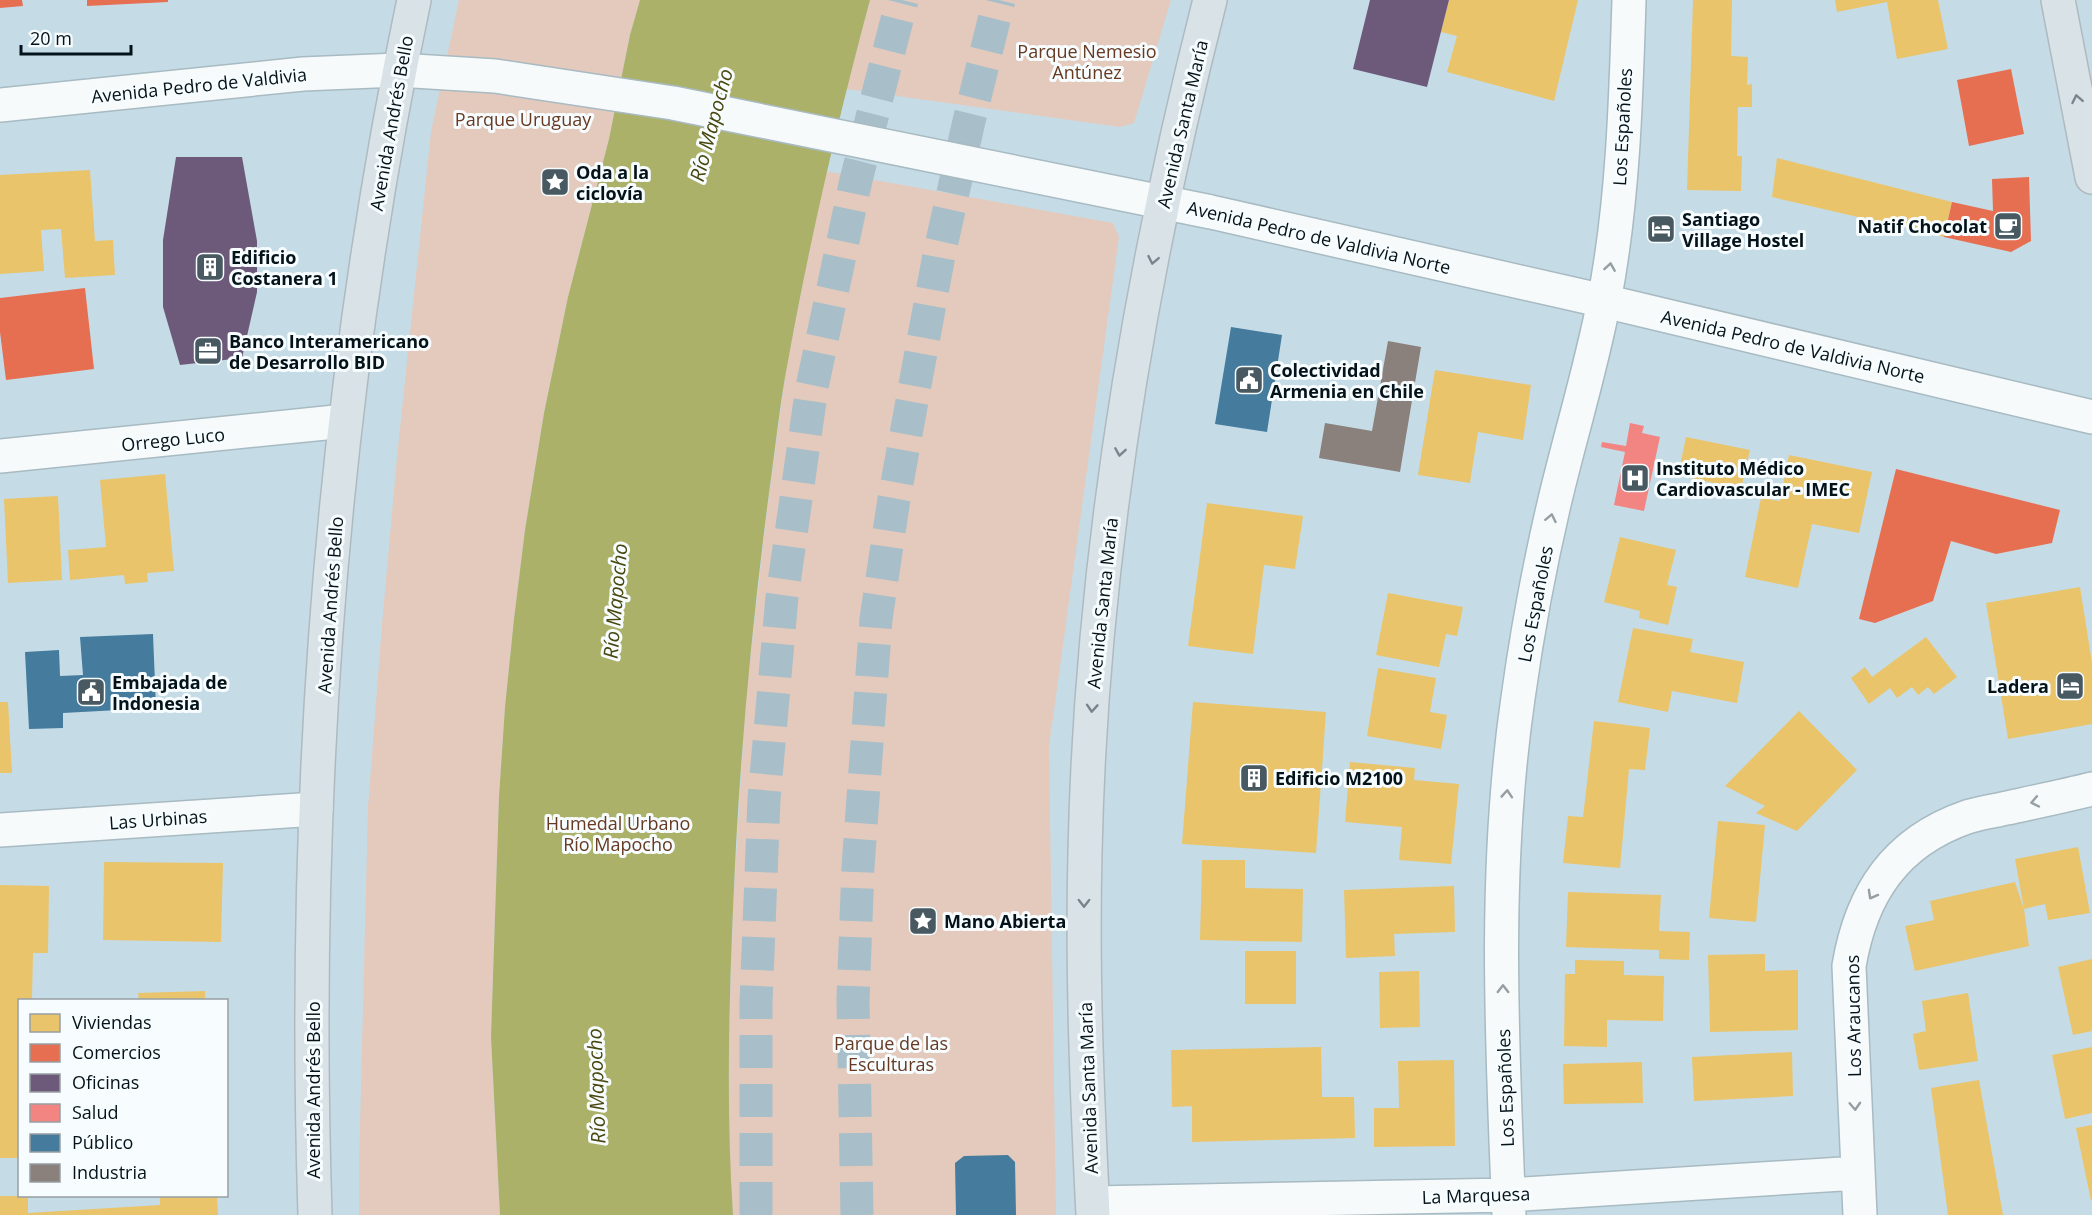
<svg xmlns="http://www.w3.org/2000/svg" width="2092" height="1215" font-family="'Open Sans',sans-serif">
<style>
.green{fill:#e3cabd}
.water{fill:#acb16a}
.homes{fill:#e9c46a}
.shops{fill:#e76f51}
.offices{fill:#6d597a}
.health{fill:#f28482}
.public{fill:#457b9d}
.industry{fill:#8a817c}
.lines{fill:none;stroke-linecap:round;stroke-linejoin:round}
.highway-tunnel{stroke:#a8bec8;stroke-width:33;stroke-dasharray:33 16;stroke-linecap:butt}
.street-casing{stroke:#a8bac2;stroke-width:36}
.secondary-casing{stroke:#a8bac2;stroke-width:36}
.primary-casing{stroke:#afbac0;stroke-width:36}
.street{stroke:#f6fafb;stroke-width:33}
.secondary{stroke:#f6fafb;stroke-width:33}
.primary{stroke:#d8e2e7;stroke-width:33}
.oneway{stroke:#79858b}
.oneway2{stroke:#959ea1}
.labels{text-anchor:middle;dominant-baseline:central;stroke-width:6;stroke-linejoin:round;paint-order:stroke}
.park-label{font-size:18px;fill:#673921;stroke:#f7fcfe}
.street-label{font-size:18px;fill:#04131a;stroke:#f7fcfe}
.poi-label{font-size:18px;font-weight:bold;fill:#04131a;stroke:#f7fcfe;text-anchor:start}
.water-label{font-size:20px;font-style:italic;fill:#49470e;stroke:#f7fcfe}
</style>
<rect width="100%" height="100%" fill="#c5dce7"/>
<!-- green -->
<path class="green" d="M459 0H640L630 35 609 139 568 297 544 413 525 530 514 619 505 707 499 797 491 1037 500 1215H359V1166L368 807 382 624 397 457 431 132Z
M870 0H1171L1134 123 1120 127 846 89Z
M825 171 1113 223 1119 237 1049 747 1056 1215H733L729 1158V1025L734 892 746 698 766 519 787 363Z"/>
<!-- water -->
<path class="water" d="M640 0H870C838 119 810 239 788 361 781 397 777 434 772 471 755 595 743 720 736 845 730 968 725 1092 733 1215H500L491 1037 499 797 505 707 514 619 525 530 544 413 568 297 609 139 630 35Z"/>
<!-- homes -->
<path class="homes" d="M1449 0H1578L1554 101 1447 72 1457 36 1441 32Z
M1693 0H1732L1731 56 1748 57 1747 85 1752 84V107H1738L1737 156H1742L1741 191 1687 190Z
M1835 0H1938L1948 49 1897 59 1887 2 1837 12Z
M1777 158 1952 202 1944 237 1772 197Z
M90 170 95 241 113 240 115 275 65 278 61 229 41 230 44 271 0 274V175Z
M1435 370 1531 385 1523 440 1478 432 1470 483 1418 475Z
M1686 437 1750 450 1741 489 1678 475Z
M1789 455 1872 472 1859 533 1812 524 1798 588 1745 577 1761 498 1780 501Z
M165 474 174 571 147 573 148 582 125 584 124 575 70 580 68 550 106 547 100 480Z
M58 496 62 580 8 583 4 499Z
M1207 503 1303 516 1295 569 1264 565 1253 654 1188 646Z
M1620 537 1676 550 1667 585 1677 587 1668 625 1639 618 1640 611 1604 602Z
M2080 587 2092 663V724L2008 739 1986 603Z
M1388 593 1463 607 1457 636 1446 634 1439 667 1376 655Z
M1633 628 1693 639 1690 652 1744 662 1737 703 1672 691 1668 712 1618 702Z
M1926 637 1957 677 1934 694 1928 687 1918 695 1912 687 1897 698 1890 688 1869 704 1851 678 1865 667 1872 677Z
M1378 668 1436 678 1430 712 1447 715 1441 749 1367 736Z
M0 702H8L12 773H0Z
M1193 702 1326 712 1316 853 1182 844Z
M1799 711 1857 770 1797 831 1756 813 1765 806 1725 786Z
M1594 721 1650 728 1645 770 1629 769 1620 868 1563 863 1568 816 1583 817Z
M1350 762 1415 768 1414 780 1459 784 1451 864 1399 860 1402 827 1345 822Z
M1718 821 1765 825 1756 922 1709 918Z
M2078 847 2090 913 2048 920 2045 904 2024 909 2029 946 1915 971 1905 926 1934 920 1930 901 2015 882 2024 909 2015 859Z
M1202 860H1245V888L1303 889 1302 942 1200 940Z
M104 862 223 863 221 942 103 940Z
M0 885 49 886 48 953H33L32 1000H20V1158H0Z
M1454 886 1455 932 1394 934 1395 956 1346 958 1344 890Z
M1568 892 1661 895 1659 931 1690 932 1689 960 1659 959V950L1566 947Z
M1245 951H1296V1004H1245Z
M1765 954V971L1798 970V1030L1710 1032 1708 955Z
M2092 959V1031L2073 1035 2058 967Z
M1575 960 1624 961V975L1664 976 1663 1021 1607 1020V1047L1564 1046 1565 974H1575Z
M1419 971 1420 1027 1380 1028 1379 972Z
M205 991V1000H139L138 993Z
M1968 993 1978 1061 1919 1070 1913 1034 1926 1031 1922 1001Z
M1321 1047 1322 1097H1354L1355 1138 1192 1142V1106L1172 1107 1171 1050Z
M2092 1047V1113L2065 1119 2052 1055Z
M1792 1052 1793 1096 1694 1101 1692 1057Z
M1454 1060 1455 1146 1374 1147V1108H1399L1398 1061Z
M1642 1062 1643 1103 1564 1104 1563 1064Z
M1979 1080 2003 1215H1948L1931 1088Z
M2092 1125V1200L2091 1201 2076 1128Z
M0 1196H28V1213L160 1205V1196H217L218 1215H0Z"/>
<!-- shops -->
<path class="shops" d="M0 0H22L23 6 0 8Z
M87 0H168V2L87 6Z
M2011 69 2024 134 1969 146 1957 80Z
M2029 177 2031 241 2011 252 1944 237 1952 202 1993 211 1992 179Z
M85 288 94 369 6 380 0 332V298Z
M1896 469 2060 510 2052 543 1996 554 1951 541 1933 601 1875 623 1859 619Z"/>
<!-- offices -->
<path class="offices" d="M1370 0H1449L1427 87 1353 69Z
M176 157H242L257 241V292L242 358 180 365 163 307V240Z"/>
<!-- health -->
<path class="health" d="M1630 423 1644 426 1642 433 1660 437 1644 511 1614 505 1625 452 1601 447 1602 442 1626 446Z"/>
<!-- public -->
<path class="public" d="M1231 327 1282 335 1267 432 1215 424Z
M153 634 156 708 63 713V728L29 729 25 652 59 650 60 676 83 675 80 637Z
M1008 1155 1015 1162 1016 1215H956L955 1163 964 1156Z"/>
<!-- industry -->
<path class="industry" d="M1388 341 1421 347 1400 472 1319 458 1325 423 1372 431Z"/>
<g class="lines">
<!-- highway-tunnel -->
<path class="highway-tunnel" d="M756 1215V1003L764 799 782 597 812 387 856 180 902 0
M857 1215 853 999 858 867 876 619 894 499 939 255 969 121 999 0"/>
<!-- street casing -->
<g class="street-casing">
<path id="street" d="M0 456 345 421
M0 830 316 809
M1093 1203 1508 1195 1858 1173
M1509 1215C1502 1043 1493 869 1518 698 1527 633 1539 568 1554 504 1570 436 1591 369 1604 301 1623 204 1626 99 1629 0
M1860 1215 1849 966C1861 894 1895 842 1967 817 1980 813 1994 811 2007 808 2035 802 2064 796 2092 789"/>
</g>
<!-- secondary casing -->
<g class="secondary-casing">
<path id="secondary" d="M0 105 303 74 398 70 495 76 673 103 1211 212 1604 301 2092 417"/>
</g>
<!-- primary casing -->
<g class="primary-casing">
<path id="primary" d="M2058 0 2092 177
M315 1215C302 809 330 398 414 0
M1093 1215C1087 1094 1082 973 1085 852 1091 565 1139 278 1210 0"/>
</g>
<!-- street -->
<use href="#street" class="street"/>
<!-- secondary -->
<use href="#secondary" class="secondary"/>
<!-- primary -->
<use href="#primary" class="primary"/>
</g>
<!-- one-way arrows -->
<defs><path id="oneway-chevron" d="M-2-3.5L2.5 0L-2 3.5" fill="none" stroke-width="1.6" stroke-linecap="round" stroke-linejoin="round" transform="scale(1.5)"/></defs>
<g class="oneway">
<use href="#oneway-chevron" transform="translate(2077 99) rotate(-101)"/>
<use href="#oneway-chevron" transform="translate(1153 260) rotate(101)"/>
<use href="#oneway-chevron" transform="translate(1120 452) rotate(99)"/>
<use href="#oneway-chevron" transform="translate(1092 708) rotate(94)"/>
<use href="#oneway-chevron" transform="translate(1084 903) rotate(90)"/>
</g>
<g class="oneway2">
<use href="#oneway-chevron" transform="translate(1610 267) rotate(-81)"/>
<use href="#oneway-chevron" transform="translate(1551 518) rotate(-78)"/>
<use href="#oneway-chevron" transform="translate(1507 794) rotate(-86)"/>
<use href="#oneway-chevron" transform="translate(2035 802) rotate(168)"/>
<use href="#oneway-chevron" transform="translate(1872 895) rotate(119)"/>
<use href="#oneway-chevron" transform="translate(1503 989) rotate(-90)"/>
<use href="#oneway-chevron" transform="translate(1855 1106) rotate(87)"/>
</g>
<!-- icons -->
<defs>
<g id="sight-square" transform="scale(1.5)"><rect x="-9" y="-9" width="18" height="18" rx="4" fill="#485962" stroke="#f7fcfe"/><path d="M0-6L1.8-2.2L6-1.7L2.9 1.2L3.7 5.4L0 3.3L-3.7 5.4L-2.9 1.2L-6-1.7L-1.8-2.2Z" fill="#fff"/></g>
<g id="cafe-square" transform="scale(1.5)"><rect x="-9" y="-9" width="18" height="18" rx="4" fill="#485962" stroke="#f7fcfe"/><path d="M-5.5-4.5H6V0H3Q3 3.5 0 3.5H-2.5Q-5.5 3.5-5.5 0ZM3-3.2v2h1.7v-2ZM-6 4.5H4V6H-6Z" fill="#fff"/></g>
<g id="hotel-square" transform="scale(1.5)"><rect x="-9" y="-9" width="18" height="18" rx="4" fill="#485962" stroke="#f7fcfe"/><path d="M-6-4.5h1.5V1H6V5H4.5V3h-9V5H-6ZM-4 0a1.8 1.8 0 1 1 3.6 0ZM.5 0V-2.5h3Q6-2.5 6 0Z" fill="#fff"/></g>
<g id="building-square" transform="scale(1.5)"><rect x="-9" y="-9" width="18" height="18" rx="4" fill="#485962" stroke="#f7fcfe"/><path d="M-4-6H4V6H1V3H-1V6H-4ZM-2.5-4.3h1.7v1.8h-1.7ZM.8-4.3h1.7v1.8H.8ZM-2.5-1h1.7V.8h-1.7ZM.8-1h1.7V.8H.8Z" fill="#fff"/></g>
<g id="office-square" transform="scale(1.5)"><rect x="-9" y="-9" width="18" height="18" rx="4" fill="#485962" stroke="#f7fcfe"/><path d="M-6-3h4V-5.5h4V-3h4V5H-6ZM-1-4.5V-3h2v-1.5ZM-6 0V1H6V0Z" fill="#fff"/></g>
<g id="civic-square" transform="scale(1.5)"><rect x="-9" y="-9" width="18" height="18" rx="4" fill="#485962" stroke="#f7fcfe"/><path d="M-.6-6.5H3V-4.5H.6V-3L4-1V1h2V6H-6V1h2V-1L-.6-3ZM-1.2 2.5V6h2.4V2.5Z" fill="#fff"/></g>
<g id="hospital-square" transform="scale(1.5)"><rect x="-9" y="-9" width="18" height="18" rx="4" fill="#485962" stroke="#f7fcfe"/><path d="M-5-5h3v3.5h4V-5h3V5h-3V1.5h-4V5h-3Z" fill="#fff"/></g>
</defs>
<g fill-rule="evenodd">
<use href="#sight-square" x="555" y="182"/>
<use href="#cafe-square" x="2008" y="226"/>
<use href="#hotel-square" x="1661" y="229"/>
<use href="#building-square" x="210" y="267"/>
<use href="#office-square" x="208" y="351"/>
<use href="#civic-square" x="1249" y="380"/>
<use href="#hospital-square" x="1635" y="478"/>
<use href="#hotel-square" x="2070" y="686"/>
<use href="#civic-square" x="91" y="692"/>
<use href="#building-square" x="1254" y="778"/>
<use href="#sight-square" x="923" y="921"/>
</g>
<g class="labels">
<!-- park labels -->
<g class="park-label">
<text x="1087" y="51">Parque Nemesio<tspan x="1087" dy="21">Antúnez</tspan></text>
<text x="523" y="119">Parque Uruguay</text>
<text x="618" y="823">Humedal Urbano<tspan x="618" dy="21">Río Mapocho</tspan></text>
<text x="891" y="1043">Parque de las<tspan x="891" dy="21">Esculturas</tspan></text>
</g>
<!-- street labels -->
<g class="street-label">
<text transform="translate(199 85) rotate(-6)">Avenida Pedro de Valdivia</text>
<text transform="translate(391 123) rotate(-80)">Avenida Andrés Bello</text>
<text transform="translate(1182 124) rotate(-77)">Avenida Santa María</text>
<text transform="translate(1622 127) rotate(-87)">Los Españoles</text>
<text transform="translate(1319 237) rotate(13)">Avenida Pedro de Valdivia Norte</text>
<text transform="translate(1793 346) rotate(13)">Avenida Pedro de Valdivia Norte</text>
<text transform="translate(173 439) rotate(-6)">Orrego Luco</text>
<text transform="translate(1102 603) rotate(-84)">Avenida Santa María</text>
<text transform="translate(1535 604) rotate(-79)">Los Españoles</text>
<text transform="translate(330 605) rotate(-86)">Avenida Andrés Bello</text>
<text transform="translate(158 819) rotate(-4)">Las Urbinas</text>
<text transform="translate(1853 1016) rotate(-91)">Los Araucanos</text>
<text transform="translate(1088 1088) rotate(-92)">Avenida Santa María</text>
<text transform="translate(1505 1088) rotate(-92)">Los Españoles</text>
<text transform="translate(313 1090) rotate(-90)">Avenida Andrés Bello</text>
<text transform="translate(1476 1195) rotate(-2)">La Marquesa</text>
</g>
<!-- poi labels -->
<g class="poi-label">
<text x="576" y="172">Oda a la<tspan x="576" dy="21">ciclovía</tspan></text>
<text x="1682" y="219">Santiago<tspan x="1682" dy="21">Village Hostel</tspan></text>
<text x="1987" y="226" text-anchor="end">Natif Chocolat</text>
<text x="231" y="257">Edificio<tspan x="231" dy="21">Costanera 1</tspan></text>
<text x="229" y="341">Banco Interamericano<tspan x="229" dy="21">de Desarrollo BID</tspan></text>
<text x="1270" y="370">Colectividad<tspan x="1270" dy="21">Armenia en Chile</tspan></text>
<text x="1656" y="468">Instituto Médico<tspan x="1656" dy="21">Cardiovascular - IMEC</tspan></text>
<text x="112" y="682">Embajada de<tspan x="112" dy="21">Indonesia</tspan></text>
<text x="2049" y="686" text-anchor="end">Ladera</text>
<text x="1275" y="778">Edificio M2100</text>
<text x="944" y="921">Mano Abierta</text>
</g>
<!-- water labels -->
<g class="water-label">
<text transform="translate(711 125) rotate(-75)">Río Mapocho</text>
<text transform="translate(615 601) rotate(-85)">Río Mapocho</text>
<text transform="translate(596 1086) rotate(-92)">Río Mapocho</text>
</g>
</g>
<!-- legend -->
<rect x="18" y="999" width="210" height="198" fill="#f7fcfe" stroke="#969fa3" stroke-width="1.5"/>
<rect x="30" y="1014" width="30" height="18" fill="#e9c46a" stroke="#969fa3" stroke-width="1.5"/>
<text x="72" y="1029" font-size="18" fill="#04131a">Viviendas</text>
<rect x="30" y="1044" width="30" height="18" fill="#e76f51" stroke="#969fa3" stroke-width="1.5"/>
<text x="72" y="1059" font-size="18" fill="#04131a">Comercios</text>
<rect x="30" y="1074" width="30" height="18" fill="#6d597a" stroke="#969fa3" stroke-width="1.5"/>
<text x="72" y="1089" font-size="18" fill="#04131a">Oficinas</text>
<rect x="30" y="1104" width="30" height="18" fill="#f28482" stroke="#969fa3" stroke-width="1.5"/>
<text x="72" y="1119" font-size="18" fill="#04131a">Salud</text>
<rect x="30" y="1134" width="30" height="18" fill="#457b9d" stroke="#969fa3" stroke-width="1.5"/>
<text x="72" y="1149" font-size="18" fill="#04131a">Público</text>
<rect x="30" y="1164" width="30" height="18" fill="#8a817c" stroke="#969fa3" stroke-width="1.5"/>
<text x="72" y="1179" font-size="18" fill="#04131a">Industria</text>
<!-- scale -->
<path d="M21 45v9h110v-9" fill="none" stroke="#04131a" stroke-width="3"/>
<text x="30" y="45" font-size="18" fill="#04131a" stroke="#f7fcfe" stroke-width="4.5" paint-order="stroke">20 m</text>
</svg>
